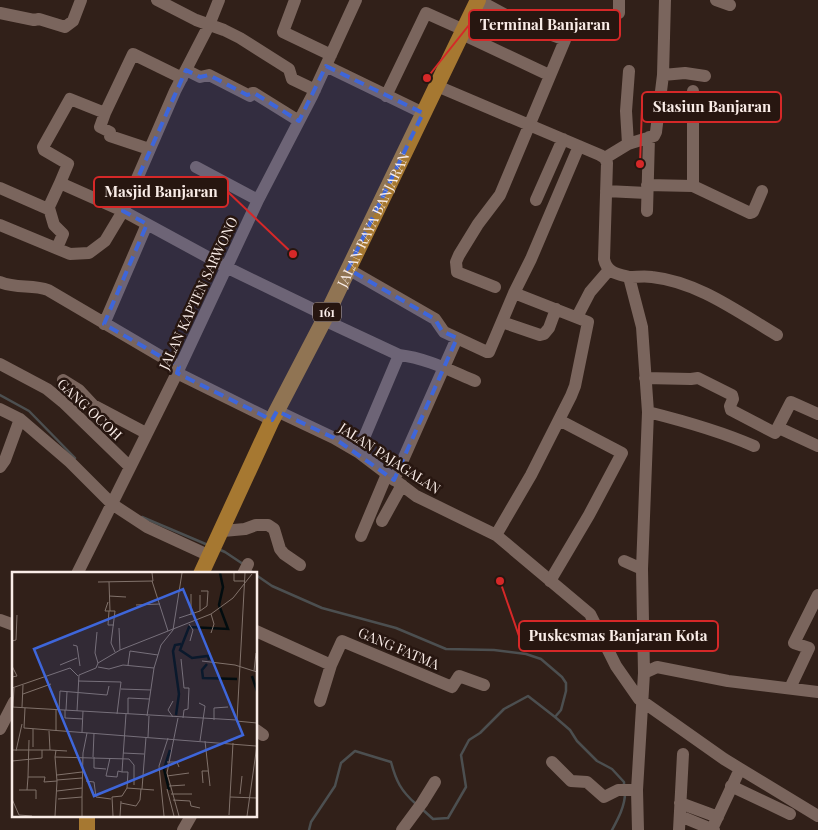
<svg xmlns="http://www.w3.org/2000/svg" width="818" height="830" font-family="'Playfair Display',serif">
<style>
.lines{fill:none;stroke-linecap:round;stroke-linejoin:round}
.stream{stroke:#4c4f50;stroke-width:2.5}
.minor{stroke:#7a655d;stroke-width:12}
.major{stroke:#a67831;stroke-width:16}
.marked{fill:#3e66da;fill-opacity:0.2;stroke:#3e66da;stroke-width:4;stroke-dasharray:10 6;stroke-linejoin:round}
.labels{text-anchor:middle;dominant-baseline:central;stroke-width:5;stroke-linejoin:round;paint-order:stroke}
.shield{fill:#271610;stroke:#baaca6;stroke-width:1}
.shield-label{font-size:12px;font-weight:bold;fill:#f9ece7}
.street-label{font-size:14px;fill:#f9ece7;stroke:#271610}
.inset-river{fill:none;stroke:#020c0f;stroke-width:2.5}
.inset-road{fill:none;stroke:#81726b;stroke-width:1}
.view{fill:#3e66da;fill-opacity:0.15;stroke:#3e66da;stroke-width:2.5}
.inset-edge{fill:none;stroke:#f9ece7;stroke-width:2.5}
.leader{fill:none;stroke:#d62828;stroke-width:2}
.callout-dot{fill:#d62828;stroke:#271610;stroke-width:2}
.callout{fill:#271610;stroke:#d62828;stroke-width:2}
.callout-label{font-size:15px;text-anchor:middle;font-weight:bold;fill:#f9ece7}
</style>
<rect width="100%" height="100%" fill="#312019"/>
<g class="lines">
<!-- stream -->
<path class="stream" d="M0 395 29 411 75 458
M142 517 208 545
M218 549 225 552 243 564
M249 569 254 574
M256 575 272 586 322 608 396 628 446 649 494 650 526 654 541 659 562 677 566 683V691L561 710 555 717
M422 809 433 819 448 818 466 787 461 755 469 740 480 733 504 709 528 696 555 717 570 730 577 741 597 761 612 769 624 782V785
M309 830 311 822 335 786 341 763 355 751 391 762C396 781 401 791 416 804
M612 830C618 819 625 806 625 793"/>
<!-- minor -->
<path class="minor" d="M157 0 196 20 224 30 240 38 289 69 292 79 315 90
M295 0 283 32 331 55
M478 0 522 24 565 40 500 195 478 224 459 255 456 262 457 272 495 287
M716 0 730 5
M0 13 34 20 39 19 65 27 73 21 81 0
M619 13V0
M462 34 549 75
M326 66 423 113
M186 70 200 77 209 75 250 96 252 93H254L299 121
M663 75 685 73 705 76
M437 86 600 155 605 158 607 163 604 259C607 273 617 274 629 277L642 327 648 412 642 569 644 673 637 790 638 830
M693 91V186
M386 96 426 13 464 30
M105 113 133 54 182 78
M628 144 626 111 629 71
M605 158 628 144 654 136 656 132 663 75 665 0
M196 167 258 200
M60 183 68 164 44 150 43 147 70 99 105 113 100 127 110 132V136L149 149
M647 185 693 186 750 213 753 212 762 191
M0 188 48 209 60 183 123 211 226 267 325 315
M606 191 647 193
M536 200 563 139
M49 208 54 225 63 234 57 248
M647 211 649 137
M0 225 70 254 89 253 105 241 123 211 175 91 209 25 219 0
M348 269 435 319 444 332 487 352H489L514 293 531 259 579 146
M629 277C637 277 645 276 652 277 698 282 738 312 777 335
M0 282C16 289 33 284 48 290L179 367
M577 317 590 292 609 270
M324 320 399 355 358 452
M502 322 540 335 544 334 549 328 556 309
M104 324 147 224
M399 355C426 358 451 371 475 381
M0 364 47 389 63 402 130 467
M177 373 272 420
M645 378 691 379 698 378 732 395 733 399 730 406 731 410 775 433 791 402 818 414
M63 380 79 390 93 405 146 433
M0 409 20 419 70 462 112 504 147 527 210 556
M277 411 334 438 358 452 416 496 496 535 590 614 616 666 639 699 724 759 818 816
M648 412C684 421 720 431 754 446
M779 428 818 446
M0 467 5 460 20 419
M394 480 457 338
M382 521 402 485
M223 531 245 529 256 525H268L274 529 280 549 284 554 300 565
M496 535 531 475 571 396 575 386 588 322 514 293
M361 536 387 474
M624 561 642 569
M77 574 177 373 258 200 312 96 356 0
M243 574 248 564
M550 581 589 515 622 453 559 420
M0 620 14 625
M256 631 331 665 342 641 452 687 459 676 484 685
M644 673 657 667 728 681 818 692
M790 688 809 648 794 643 818 595
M320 701 331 665
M0 729 14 702
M256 730 263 735
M552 762 571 781 587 782 604 797 618 790H637
M731 786 790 814
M680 803 718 817
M680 816 714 830
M712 829 740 769
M183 830 191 816
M402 830 422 803 435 782
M679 830 683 754"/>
<!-- major -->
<g class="major">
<path id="s1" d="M201 574 272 420 324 320 478 0"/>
<path d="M87 816V830"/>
</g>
</g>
<!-- marked area -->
<path class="marked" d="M326 66 423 113 348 269 435 319 442 331 457 338 394 480 334 438 277 411 272 420 177 373 179 367 104 324 147 224 123 211 186 70 200 77 209 75 247 95 254 93 299 121Z"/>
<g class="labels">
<!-- shield labels -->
<rect class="shield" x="313" y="302.5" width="28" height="19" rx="4"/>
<g class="shield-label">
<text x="327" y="312">161</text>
</g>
<!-- street labels -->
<g class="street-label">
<text stroke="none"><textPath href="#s1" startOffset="394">JALAN RAYA BANJARAN</textPath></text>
<text transform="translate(198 293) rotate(-65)">JALAN KAPTEN SARWONO</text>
<text transform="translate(90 409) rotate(43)">GANG OCOH</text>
<text transform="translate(390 458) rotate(33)">JALAN PAJAGALAN</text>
<text transform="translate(399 648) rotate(23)">GANG FATMA</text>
</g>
</g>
<!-- overview -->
<g transform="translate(12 572)">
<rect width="245" height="245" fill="#312019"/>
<path class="inset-river" d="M197 88 196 84 180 86 168 78 177 55 216 57 207 33 211 15 208 1M195 92 190 98 191 106 225 107M240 104 245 119M164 143 167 122 161 79 163 73 169 72M157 218 152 197 158 178"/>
<path class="inset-road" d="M222 1V9H233M140 9 156 59M86 10 141 9 140 1M97 10 98 39M97 24 114 25M96 30 93 39H103L99 71 103 80M124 33 148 32M97 39 96 53H102M188 39 195 34 196 19H189M179 43V22M167 46 188 39V23M177 52 181 58 178 69M107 56 108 78M85 60 83 81 86 91M199 61 202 52 199 42M0 69 4 68 5 43M61 73 65 74 68 94M169 87 172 116H177L176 137 172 138 171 146M190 89 223 93 245 100M48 93 65 86M116 93 118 79 146 83M0 94 5 104 0 105M86 95 97 97 111 93 142 96M242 99 244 81M66 109 109 110 105 142M0 116 58 96 66 104M109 117 139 118M11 122 39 112M187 131 193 134 188 169M0 135 225 148 233 1M1 135 2 116M10 135 11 113M13 136 12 156 244 174M44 138V159M47 138 48 119 95 123 97 114M53 138V146L71 147M54 138 55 120M65 139 67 103 84 96 86 91 108 78 199 42 221 26 240 2M114 142 110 200H116L115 216 142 218M116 142V126L137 127M135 144 142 96 149 73 161 58 170 1M161 145 156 138 161 129M166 146 155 201 167 244M202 148V136L216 135M224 149 245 151M37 159 38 178 55 179M70 160 71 139M136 165 137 144M17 168 16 205H33L32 210 45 209 43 185M193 169 198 214M221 171 218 225 245 226M21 175V157M0 178H30M44 178 43 185 117 187 122 193V213M4 179 10 152M111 181 132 182M81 185 82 161M82 185V196L94 197M98 186 94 204 105 205 106 199 110 200M0 189 30 186V178H38M155 190H165L167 195M45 203 70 200M155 204 177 201M45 208 70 206M74 209 82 210 84 225 99 227M191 211 190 199H196M157 214 173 213M130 217 134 165M155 217 162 244M7 218H15L16 205M15 218H24V227M45 219 70 216M159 222H180M228 222 230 204M70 225 71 181 75 161M0 227 7 243 20 244M46 227 70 225V244M161 228 178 229 179 234 188 236M109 231 124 234 128 228 129 217M217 243 218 225M43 244 45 209M101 244 100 225 110 224 115 216M108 244 109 229M152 244 147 194 156 166M235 244 245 173"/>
<path class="view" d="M171 17 231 163 82 224 22 77Z"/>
<rect width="245" height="245" class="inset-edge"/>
</g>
<!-- callouts -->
<path class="leader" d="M427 78L469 25M640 164L642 107M293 254L228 192M500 581L519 636"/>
<g class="callout-dot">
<circle cx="427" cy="78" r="5"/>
<circle cx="640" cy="164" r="5"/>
<circle cx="293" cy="254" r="5"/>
<circle cx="500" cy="581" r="5"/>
</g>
<g class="callout">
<rect x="469" y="10" width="151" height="30" rx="5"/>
<rect x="642" y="92" width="139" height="30" rx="5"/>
<rect x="94" y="177" width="134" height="30" rx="5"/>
<rect x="519" y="621" width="199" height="30" rx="5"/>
</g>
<g class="callout-label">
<text x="545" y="30">Terminal Banjaran</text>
<text x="712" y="112">Stasiun Banjaran</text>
<text x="161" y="197">Masjid Banjaran</text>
<text x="618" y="641">Puskesmas Banjaran Kota</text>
</g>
</svg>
